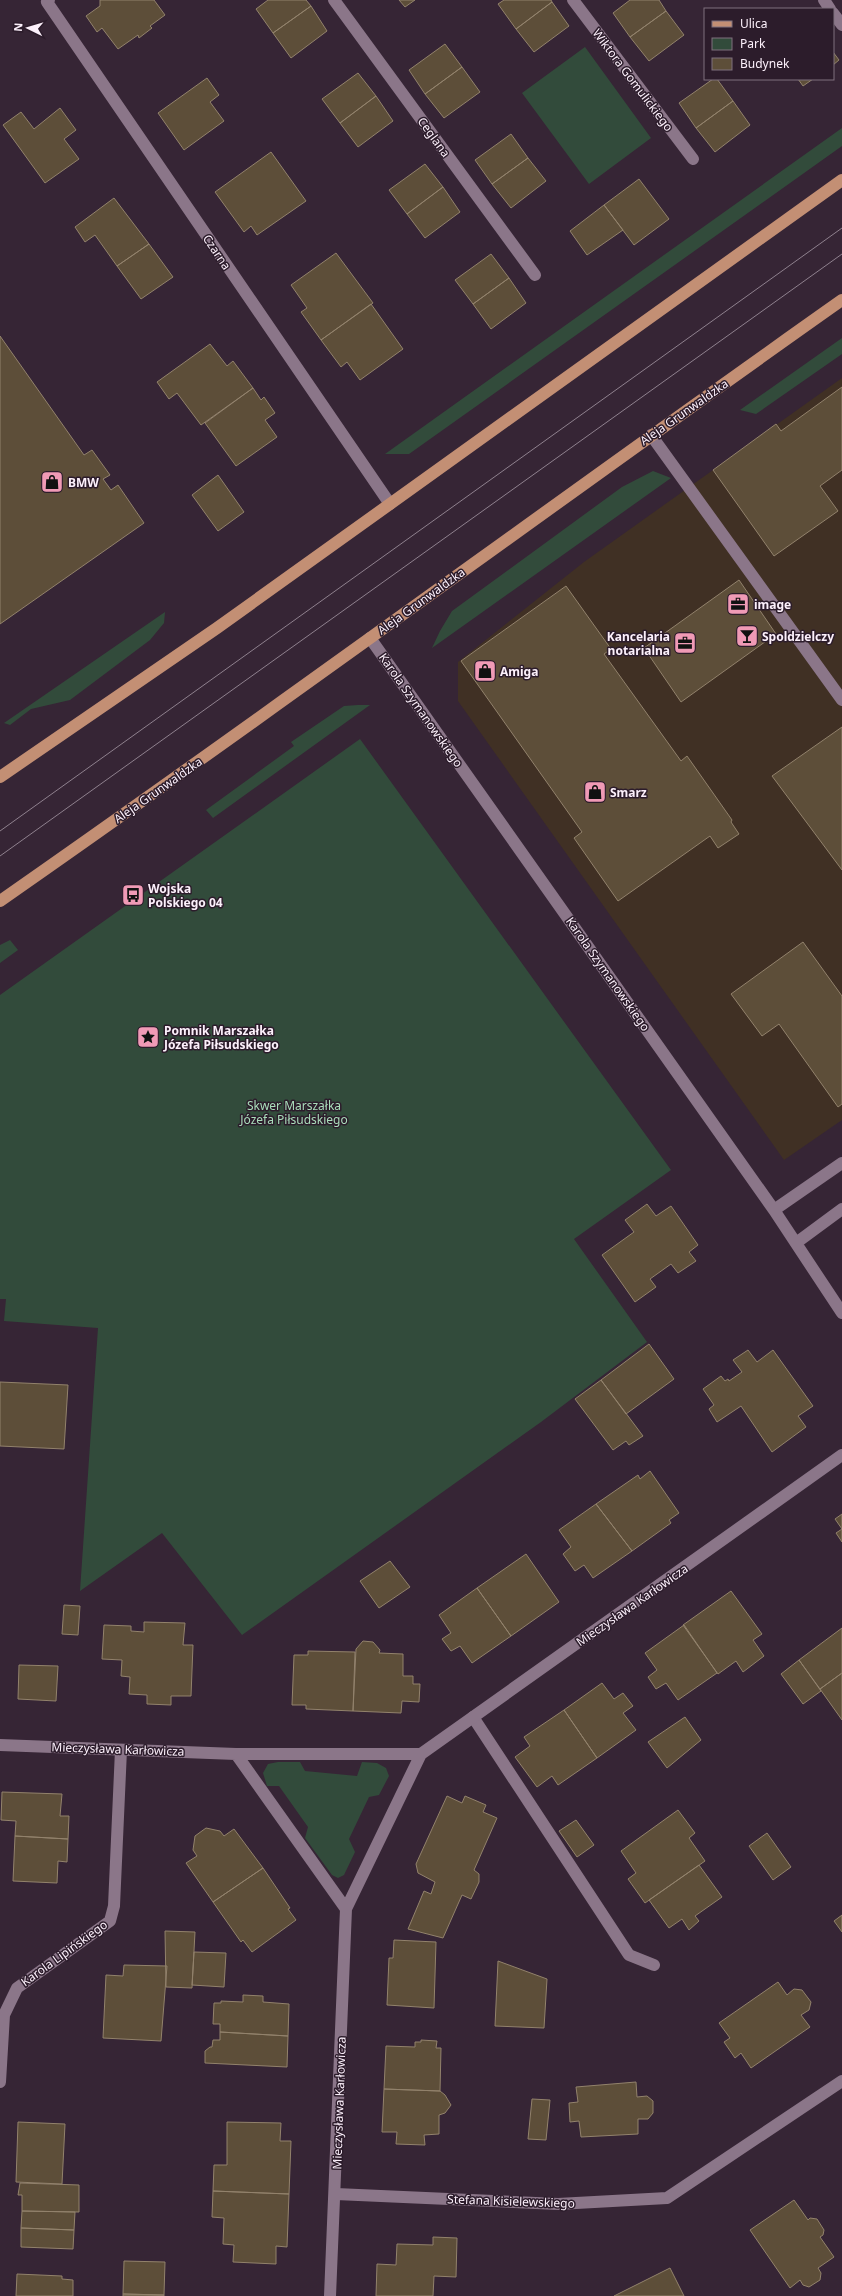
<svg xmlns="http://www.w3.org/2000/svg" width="842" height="2296" font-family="'Noto Sans',sans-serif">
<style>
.commercial{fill:#403024}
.green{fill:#324b3b}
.building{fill:#5d4e39;stroke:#92826c}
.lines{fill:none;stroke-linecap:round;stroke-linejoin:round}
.lane{stroke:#8b7689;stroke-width:12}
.street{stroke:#8b7689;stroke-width:12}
.primary{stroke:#c38f74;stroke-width:12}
.tram{stroke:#8f818e;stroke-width:1}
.labels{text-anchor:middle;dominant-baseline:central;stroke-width:3;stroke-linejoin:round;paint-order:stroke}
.street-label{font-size:12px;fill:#fcf0fb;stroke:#2c1c2b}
.poi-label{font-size:12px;font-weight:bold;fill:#fcf0fb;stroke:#2c1c2b;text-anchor:start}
.park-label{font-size:12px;fill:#aadebb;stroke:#2c1c2b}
</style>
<rect width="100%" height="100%" fill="#362535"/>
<!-- commercial -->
<path class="commercial" d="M842 378V1120L784 1160 458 701V662L584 562Z"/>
<!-- green -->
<path class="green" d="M585 47 651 138 589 184 522 93Z
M842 128V146L409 454H385Z
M842 338V354L756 414 740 410Z
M653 471 671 478 432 648 440 631 452 611 622 487Z
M165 612 164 623 150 640 70 700 31 709 10 725 4 723Z
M358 705H370L213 818 206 810 294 746 291 742 344 706Z
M360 739 671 1170 574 1239 647 1342 541 1422 242 1635 162 1533 80 1591 98 1328 4 1321 6 1299H0V995Z
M10 940 18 950 0 963V945Z
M278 1762H300L305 1771 357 1776 362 1762 377 1763 386 1768 389 1776 379 1795 369 1797 349 1839 355 1852 344 1875 338 1878 332 1875 305 1838 308 1827 279 1786H267L263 1773 268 1764Z"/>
<!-- building -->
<path class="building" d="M100 0H154L165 15 150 26 152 28 139 38 138 35 118 49 102 28 97 32 86 16 100 6Z
M268 0H306L311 6 273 33 256 9Z
M399 0H415L405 7Z
M504 0H551L552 2 516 29 498 4Z
M630 0H659L666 11 630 37 613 13Z
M552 2 569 26 534 52 516 29Z
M311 6 327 31 291 58 273 33Z
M666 11 684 35 649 61 630 37Z
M445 44 462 67 425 94 409 70Z
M833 52 839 60 833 65Z
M462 67 480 92 444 118 425 94Z
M358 73 376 96 340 123 322 99Z
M207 78 219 95 210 102 224 121 184 150 158 113Z
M713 79H717L733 101 696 128 679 103Z
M798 79H813L803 86Z
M376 96 393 121 358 147 340 123Z
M733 101 750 125 715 152 696 128Z
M60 108 76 130 64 139 79 159 45 183 3 125 21 112 34 129Z
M511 134 528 158 492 184 475 160Z
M271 152 306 201 257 235 251 226 244 232 215 192Z
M528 158 546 181 511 208 492 184Z
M425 164 443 187 407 214 389 190Z
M639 179 669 219 634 245 604 205Z
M443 187 460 212 425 238 407 214Z
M114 198 149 244 117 266 95 235 85 242 75 227Z
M604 205 623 230 587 255 570 231Z
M149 244 173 277 141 299 117 266Z
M336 253 373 303 321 340 301 312 307 308 291 285Z
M491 254 509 278 473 304 455 280Z
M509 278 526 303 491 329 473 304Z
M371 304 403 349 360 380 347 362 341 367 321 340Z
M0 336 84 455 92 450 110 475 103 479 111 490 118 485 144 523 0 624Z
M210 344 227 366 233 361 253 388 201 425 177 393 169 399 157 382Z
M842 387V470L820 486 838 511 774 556 713 470 776 424 781 431Z
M253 388 261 400 264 397 275 413 265 420 277 437 236 466 205 423Z
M218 475 244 512 218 531 192 495Z
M739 580 776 634 681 702 644 648Z
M566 586 611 649 604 654 681 761 687 756 732 820 731 822 739 834 718 848 710 836 618 901 574 838 582 832 461 661Z
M842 727V870L772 776Z
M803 942 842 996V1104L838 1107 779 1024 762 1036 731 994Z
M647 1204 656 1216 671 1206 698 1245 689 1252 696 1261 678 1273 671 1264 650 1279 656 1287 635 1302 602 1255 634 1232 625 1220Z
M649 1344 674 1379 626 1414 601 1380Z
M748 1350 757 1362 773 1350 813 1406 798 1416 806 1427 772 1452 741 1406 717 1422 709 1409 714 1405 703 1389 721 1376 725 1381 728 1379 729 1381 742 1372 733 1360Z
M601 1380 643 1436 629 1445 626 1441 613 1450 575 1399Z
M0 1382 68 1385 64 1449 0 1446Z
M650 1471 679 1513 669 1520 671 1523 632 1551 596 1504 638 1475 640 1479Z
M596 1504 632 1551 593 1578 584 1565 575 1571 563 1554 571 1547 559 1530Z
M842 1514V1542L836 1533 842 1529 835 1519Z
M526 1554 559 1602 511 1636 477 1588Z
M390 1561 410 1587 379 1608 360 1581Z
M477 1588 511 1636 472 1663 460 1646 451 1651 442 1639 451 1633 439 1615Z
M731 1591 762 1634 753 1640 764 1656 743 1672 736 1661 718 1674 683 1625Z
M64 1605 80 1606 78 1635 62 1634Z
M144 1622 185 1623 183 1645H193L191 1696H171V1705L147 1704V1695L129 1694 130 1677 121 1676 122 1660 102 1659 104 1625 131 1626V1631L144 1632Z
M684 1625 717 1673 678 1700 666 1683 656 1689 648 1677 657 1670 645 1653Z
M842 1628V1673L820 1689 799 1660Z
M363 1641 373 1642 380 1650 379 1653 403 1654V1676H413V1684H420L419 1702 402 1701 401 1713 353 1711 356 1649Z
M308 1651 355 1652 353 1711 306 1709V1705H292L294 1655H308Z
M799 1660 821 1691 803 1704 781 1674Z
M19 1665 58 1666 56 1701 18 1699Z
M842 1673V1720L820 1689Z
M602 1683 614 1699 623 1693 633 1706 623 1713 636 1730 597 1758 564 1710Z
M564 1710 597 1758 558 1785 552 1776 537 1787 515 1757 530 1746 524 1737Z
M685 1717 701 1740 667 1768 648 1742Z
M2 1792 62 1794 60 1816H69L68 1839 15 1836 16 1821 1 1820Z
M447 1796 462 1803 465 1796 486 1805 483 1812 497 1818 474 1870 479 1874V1882L471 1899 462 1895 443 1938 408 1929 424 1891 431 1894 435 1882 418 1873 416 1864Z
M678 1810 695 1833 689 1838 705 1861 645 1903 628 1879 636 1873 621 1851Z
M576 1820 594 1845 577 1857 559 1831Z
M206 1828 220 1831 224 1836 234 1829 263 1868 213 1902 186 1863 197 1856 193 1850 195 1836Z
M767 1833 791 1867 773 1880 749 1846Z
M15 1836 68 1839 67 1862 58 1861 57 1883 13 1881Z
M699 1865 722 1897 695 1916 699 1921 689 1930 682 1919 669 1928 649 1900Z
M263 1868 290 1908 288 1909 296 1920 252 1952 243 1940 241 1942 213 1902Z
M842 1915V1932L834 1921Z
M165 1931 195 1932 192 1988 166 1987Z
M394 1940 436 1942 434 2008 387 2005 389 1958H393Z
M194 1952 226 1953 224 1987 192 1985Z
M498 1961 547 1979 544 2028 495 2026Z
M124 1965 167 1966 161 2041 103 2038 106 1975 123 1976Z
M778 1982 787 1995 794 1989 802 1990 811 2002 809 2010 801 2015 810 2027 751 2068 741 2053 735 2058 724 2042 730 2038 719 2023Z
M243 1995 263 1996V2002L289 2004 288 2036 220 2032V2024H213L214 2003H221V2001L243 2002Z
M220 2032 288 2036 287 2067 205 2063V2051L210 2047H212L213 2040H220Z
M421 2040 437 2041 436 2048H441L440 2091 384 2089 386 2046 415 2047V2042H421Z
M636 2082 637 2097 647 2096 653 2101V2113L648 2119H638V2134L581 2137 579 2121 570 2122 569 2103 578 2102 576 2087Z
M384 2089 440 2091 445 2095 451 2105 445 2113 439 2115V2134L424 2135 425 2145 396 2144 397 2132H382Z
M532 2099 550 2100 546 2140 528 2139Z
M18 2122 65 2124 62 2184 16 2182Z
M227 2122 281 2123 280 2141H291L289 2194 213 2191 214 2165H227Z
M20 2183 79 2185V2212L22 2211V2195H18Z
M213 2191 289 2194 287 2247 276 2246V2264L233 2262 234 2245 223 2244 224 2218 212 2217Z
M794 2200 808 2220 810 2218 817 2219 824 2230 823 2235 820 2237 834 2257 818 2268 821 2273 820 2280 809 2287 803 2285 800 2280 790 2288 750 2230Z
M22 2211 75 2212 74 2230 21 2228Z
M21 2228 74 2230 73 2249 21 2247Z
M433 2237 457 2238 456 2277 434 2276 433 2296H376L377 2264 396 2265 397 2244 433 2245Z
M124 2261 165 2262 164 2295 123 2294Z
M670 2268 684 2296H614Z
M17 2274 62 2276V2279L73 2280V2296H16Z
M123 2294 164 2295V2296H123Z"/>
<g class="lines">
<!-- lane -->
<path class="lane" d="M651 435 842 700
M473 1717 629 1955 654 1965
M0 2082 4 2015 17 1988 110 1921 114 1906 121 1750"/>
<!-- street -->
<path class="street" d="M49 0 47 2 390 504
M334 0 535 275
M573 0 693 159
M824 0 830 9
M833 13 842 25
M370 638 774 1210 842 1313
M774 1210 842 1163
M796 1243 842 1209
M0 1745 236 1754H421
M236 1754 346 1909
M336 2194 558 2204 667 2198 842 2081
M330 2296 346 1909 421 1754 842 1455"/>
<!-- primary -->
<path class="primary" d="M0 777 217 628 842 180
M0 901C283 704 560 499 842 300"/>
<!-- tram -->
<path class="tram" d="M0 831 842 228
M0 856 842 254"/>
</g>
<!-- icons -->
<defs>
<g id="shop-square" transform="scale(1.15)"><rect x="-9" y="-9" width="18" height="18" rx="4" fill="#f09ab6" stroke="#2c1c2b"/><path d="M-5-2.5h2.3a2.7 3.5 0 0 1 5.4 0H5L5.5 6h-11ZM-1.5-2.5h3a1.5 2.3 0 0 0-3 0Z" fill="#111"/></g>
<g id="office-square" transform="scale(1.15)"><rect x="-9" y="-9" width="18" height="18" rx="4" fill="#f09ab6" stroke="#2c1c2b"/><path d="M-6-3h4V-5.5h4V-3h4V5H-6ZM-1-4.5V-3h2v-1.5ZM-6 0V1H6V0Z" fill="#111"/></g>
<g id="bar-square" transform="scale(1.15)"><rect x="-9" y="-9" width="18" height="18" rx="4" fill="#f09ab6" stroke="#2c1c2b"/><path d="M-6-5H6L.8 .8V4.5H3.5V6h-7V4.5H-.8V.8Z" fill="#111"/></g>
<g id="bus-square" transform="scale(1.15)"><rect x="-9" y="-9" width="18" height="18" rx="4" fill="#f09ab6" stroke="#2c1c2b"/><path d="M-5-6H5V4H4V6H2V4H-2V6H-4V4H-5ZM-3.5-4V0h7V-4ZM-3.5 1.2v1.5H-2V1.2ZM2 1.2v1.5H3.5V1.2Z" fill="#111"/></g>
<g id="sight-square" transform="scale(1.15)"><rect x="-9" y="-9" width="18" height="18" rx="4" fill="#f09ab6" stroke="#2c1c2b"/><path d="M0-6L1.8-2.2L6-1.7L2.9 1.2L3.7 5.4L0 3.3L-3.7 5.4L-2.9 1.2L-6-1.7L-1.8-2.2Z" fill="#111"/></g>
</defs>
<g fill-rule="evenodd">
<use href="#shop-square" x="52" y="482"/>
<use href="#office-square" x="738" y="604"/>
<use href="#bar-square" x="747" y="636"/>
<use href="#office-square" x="685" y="643"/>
<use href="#shop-square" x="485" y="671"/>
<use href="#shop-square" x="595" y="792"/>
<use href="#bus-square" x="133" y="895"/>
<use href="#sight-square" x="148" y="1037"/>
</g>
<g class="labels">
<!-- street labels -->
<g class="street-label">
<text transform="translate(633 80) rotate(53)">Wiktora Gomulickiego</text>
<text transform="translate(434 137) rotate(54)">Ceglana</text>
<text transform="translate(217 252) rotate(56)">Czarna</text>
<text transform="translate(684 412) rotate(-35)">Aleja Grunwaldzka</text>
<text transform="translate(421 601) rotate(-36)">Aleja Grunwaldzka</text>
<text transform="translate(421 710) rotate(55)">Karola Szymanowskiego</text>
<text transform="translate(158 790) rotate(-35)">Aleja Grunwaldzka</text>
<text transform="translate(608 974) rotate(55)">Karola Szymanowskiego</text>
<text transform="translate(632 1605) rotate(-35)">Mieczysława Karłowicza</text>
<text transform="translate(118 1749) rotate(2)">Mieczysława Karłowicza</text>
<text transform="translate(64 1953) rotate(-36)">Karola Lipińskiego</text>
<text transform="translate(339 2103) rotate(-88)">Mieczysława Karłowicza</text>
<text transform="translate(511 2201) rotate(2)">Stefana Kisielewskiego</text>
</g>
<!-- poi labels -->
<g class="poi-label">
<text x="68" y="482">BMW</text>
<text x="754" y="604">image</text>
<text x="670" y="636" text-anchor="end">Kancelaria<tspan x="670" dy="14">notarialna</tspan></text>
<text x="762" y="636">Spoldzielczy</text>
<text x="500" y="671">Amiga</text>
<text x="610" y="792">Smarz</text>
<text x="148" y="888">Wojska<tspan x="148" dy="14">Polskiego 04</tspan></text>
<text x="164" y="1030">Pomnik Marszałka<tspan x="164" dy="14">Józefa Piłsudskiego</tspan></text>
</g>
<!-- park labels -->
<g class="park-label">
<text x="294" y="1105">Skwer Marszałka<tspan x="294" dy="14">Józefa Piłsudskiego</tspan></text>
</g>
</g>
<!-- legend -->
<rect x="704" y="8" width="130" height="72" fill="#2c1c2b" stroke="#7f717e"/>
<rect x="712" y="21" width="20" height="6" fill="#c38f74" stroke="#7f717e"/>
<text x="740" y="28" font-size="12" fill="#fcf0fb">Ulica</text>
<rect x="712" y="38" width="20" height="12" fill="#324b3b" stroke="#7f717e"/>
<text x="740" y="48" font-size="12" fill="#fcf0fb">Park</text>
<rect x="712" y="58" width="20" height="12" fill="#5d4e39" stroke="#7f717e"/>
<text x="740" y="68" font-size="12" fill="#fcf0fb">Budynek</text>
<!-- north arrow -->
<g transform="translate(28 28) rotate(275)" stroke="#2c1c2b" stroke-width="3" paint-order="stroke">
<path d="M0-3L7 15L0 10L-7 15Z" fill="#fcf0fb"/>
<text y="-6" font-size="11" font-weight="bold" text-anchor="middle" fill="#fcf0fb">N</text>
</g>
</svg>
